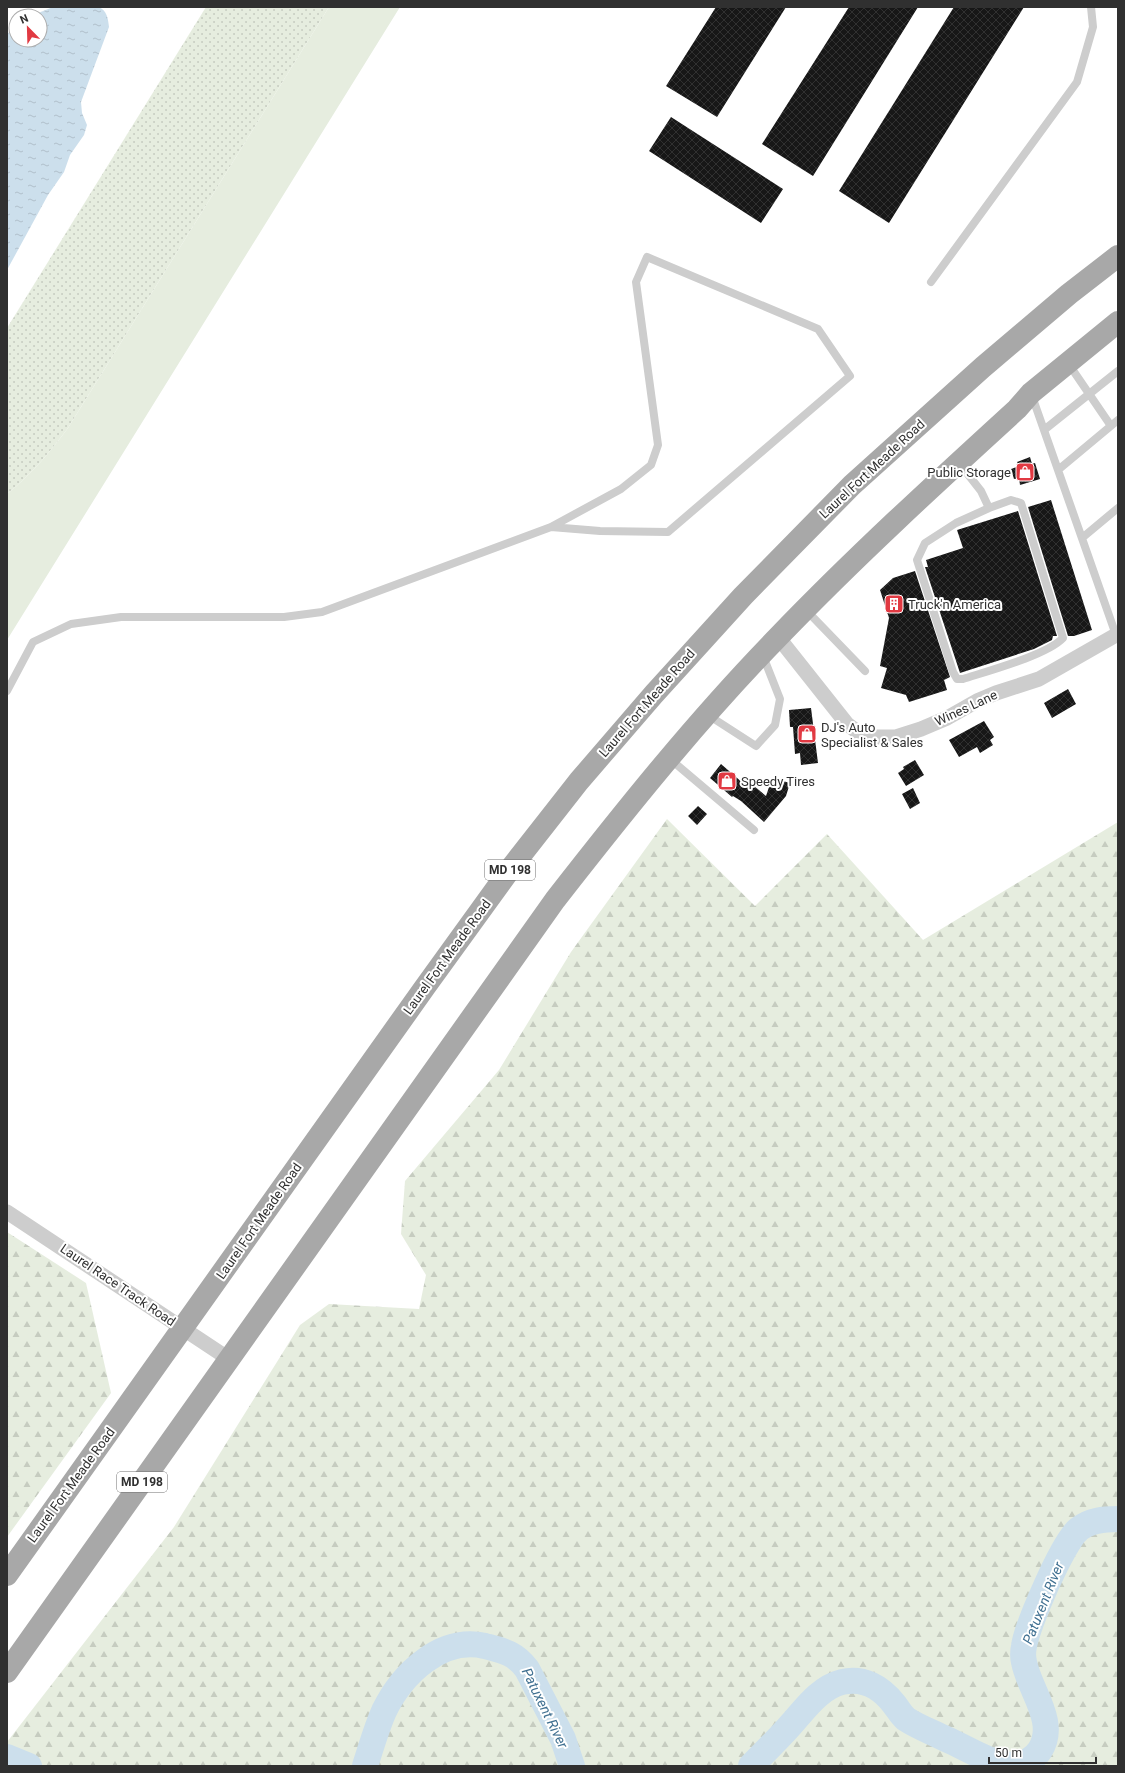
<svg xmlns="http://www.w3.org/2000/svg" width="1125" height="1773" font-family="Roboto,sans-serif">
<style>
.grass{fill:url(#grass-dots)}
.forest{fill:url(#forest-firs)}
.pitch{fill:#e6eddf}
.water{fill:url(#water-ripples)}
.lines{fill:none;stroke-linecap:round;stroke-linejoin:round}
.river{stroke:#ccdfec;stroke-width:26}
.building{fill:url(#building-cross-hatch)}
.service{stroke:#cdcdcd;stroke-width:8}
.minor{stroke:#cdcdcd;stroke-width:15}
.primary{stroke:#a8a8a8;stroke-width:22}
.labels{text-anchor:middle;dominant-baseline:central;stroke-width:4;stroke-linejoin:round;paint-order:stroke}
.shield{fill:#fff;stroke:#6e6e6e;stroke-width:1}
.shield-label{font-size:12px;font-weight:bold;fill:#303030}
.street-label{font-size:13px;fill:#303030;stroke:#fff}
.poi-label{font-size:13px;fill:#303030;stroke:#fff;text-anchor:start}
.water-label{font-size:14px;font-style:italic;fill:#407091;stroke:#fff}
</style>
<defs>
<pattern id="grass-dots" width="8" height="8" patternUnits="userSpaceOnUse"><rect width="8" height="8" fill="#e6eddf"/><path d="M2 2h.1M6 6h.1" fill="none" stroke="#c6ccc0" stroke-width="1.8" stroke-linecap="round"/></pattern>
<pattern id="forest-firs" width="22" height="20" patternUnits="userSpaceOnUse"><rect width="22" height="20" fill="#e6eddf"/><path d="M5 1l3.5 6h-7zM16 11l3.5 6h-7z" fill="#c6ccc0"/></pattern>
<pattern id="water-ripples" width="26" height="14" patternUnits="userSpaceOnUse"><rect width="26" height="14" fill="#ccdfec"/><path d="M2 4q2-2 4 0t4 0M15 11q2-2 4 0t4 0" fill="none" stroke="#b0c0cb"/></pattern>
<pattern id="building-cross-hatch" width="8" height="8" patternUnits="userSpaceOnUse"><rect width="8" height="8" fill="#171717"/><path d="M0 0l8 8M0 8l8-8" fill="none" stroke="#303030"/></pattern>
</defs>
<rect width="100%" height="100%" fill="#fff"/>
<!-- grass -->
<path class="grass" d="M206 7H329L68 428C50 452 31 475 7 494V328Z"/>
<!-- forest -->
<path class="forest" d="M667 819 755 906 827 834 923 940 1118 822V1766H7V1742L174 1527 300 1325 329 1304 419 1309 426 1275 401 1234 405 1181 499 1070 571 952Z
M7 1232 86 1283 111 1393 7 1537Z"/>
<!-- pitch -->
<path class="pitch" d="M329 7H400L7 640V494C31 475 50 452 68 428Z"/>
<!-- water -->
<path class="water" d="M53 7H99C107 11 108 18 109 27L81 102 82 113 87 125 84 135 70 155 64 172 48 195 7 270V34L16 27V40H40V16H31Z"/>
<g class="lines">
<!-- river -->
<path class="river" d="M7 1757 29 1766
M365 1766C371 1748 376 1729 384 1711 402 1674 441 1636 485 1646 504 1651 515 1653 527 1669L563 1739 572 1766
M751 1766C763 1754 775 1742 787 1729 803 1712 818 1688 842 1682 863 1677 881 1687 894 1704 898 1709 901 1715 906 1719 918 1727 932 1732 946 1739 967 1748 990 1764 1013 1765 1023 1766 1035 1758 1040 1750 1058 1722 1029 1690 1024 1662 1023 1658 1023 1651 1024 1646 1027 1626 1063 1541 1079 1529 1090 1520 1104 1519 1118 1519"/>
</g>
<!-- building -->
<path class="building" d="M716 7H786L717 117 666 86Z
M849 7H918L813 176 762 144Z
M954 7H1024L889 223 839 191Z
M671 117 783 189 761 223 649 151Z
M1030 457 1032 464 1035 463 1040 479 1020 485 1019 478 1014 479 1011 469 1019 466 1017 462Z
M1051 500 1092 630 1074 636H1068L1028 507Z
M1018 511 1057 636H1053L1052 640 1034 649 960 673 925 567H928L926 560 963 548 957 530Z
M915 571 950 677 944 680 947 690 909 702 906 695 881 688 887 668 880 666 889 618 880 590 893 578Z
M1068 689 1076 704 1052 718 1044 703Z
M811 708 818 763 801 765 800 753 795 754 793 727H790L789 710Z
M984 721 994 737 990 740 993 745 980 753 977 747 959 757 949 740Z
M915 760 924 775 906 786 898 773 904 769 903 767Z
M721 764 744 784 748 781 766 796 772 778 790 783 786 796 764 822 741 801 733 796 732 797 710 778Z
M913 788 920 803 910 809 902 794Z
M698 806 707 814 697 825 688 816Z"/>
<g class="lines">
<!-- service -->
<path class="service" d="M931 282 1077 82 1093 27 1091 7
M1068 363 1111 426
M1032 396 1117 638
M1044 430 1118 371
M959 463 981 491 989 508 956 523 925 543 917 560 953 672 957 679H963C988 671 1047 655 1063 638L1021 503 1011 500 989 508
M1058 470 1118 420
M1082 538 1118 508
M806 610 865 671
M7 691 33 642 71 624 121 617H284L322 612 551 527 621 489 651 465 658 445 636 282 647 257 818 329 850 376 668 532 600 531 551 527
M708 715 756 746 775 725 780 699 763 656
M670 759 754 830"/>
<!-- minor -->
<path class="minor" d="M778 637 847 724 859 733 872 737H896L921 729 947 718 977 701 996 693 1039 679 1116 635
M7 1212 229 1359"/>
<!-- primary -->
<path class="primary" d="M7 1575 425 987 514 864 579 781 654 694 743 596 852 485 983 367 1069 294 1118 256
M7 1672 555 900C626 809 698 719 779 636 855 557 936 483 1017 409L1031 393 1118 322"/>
</g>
<!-- icons -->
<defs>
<g id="shop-square" transform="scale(1)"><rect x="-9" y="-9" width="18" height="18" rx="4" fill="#e13942" stroke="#fff"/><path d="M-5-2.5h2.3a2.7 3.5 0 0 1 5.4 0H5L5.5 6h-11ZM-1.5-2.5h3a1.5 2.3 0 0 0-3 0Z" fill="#fff"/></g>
<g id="building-square" transform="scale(1)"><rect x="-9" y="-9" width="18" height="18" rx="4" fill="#e13942" stroke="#fff"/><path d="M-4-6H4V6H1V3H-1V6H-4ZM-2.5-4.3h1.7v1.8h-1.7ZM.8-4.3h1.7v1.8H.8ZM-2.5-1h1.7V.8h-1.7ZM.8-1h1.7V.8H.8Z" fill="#fff"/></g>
</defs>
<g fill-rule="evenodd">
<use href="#shop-square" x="1025" y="472"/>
<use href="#building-square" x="894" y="604"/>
<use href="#shop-square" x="807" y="734"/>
<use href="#shop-square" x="727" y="781"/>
</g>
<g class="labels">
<!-- shield labels -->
<g class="shield">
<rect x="485" y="860" width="50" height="20" rx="3"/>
<rect x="117" y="1472" width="50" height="20" rx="3"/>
</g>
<g class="shield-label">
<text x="510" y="870">MD 198</text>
<text x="142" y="1482">MD 198</text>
</g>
<!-- street labels -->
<g class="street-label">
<text transform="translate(872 469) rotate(-43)">Laurel Fort Meade Road</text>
<text transform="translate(647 703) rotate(-49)">Laurel Fort Meade Road</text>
<text transform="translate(966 708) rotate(-25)">Wines Lane</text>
<text transform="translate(447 957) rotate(-54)">Laurel Fort Meade Road</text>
<text transform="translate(259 1221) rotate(-55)">Laurel Fort Meade Road</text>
<text transform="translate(118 1285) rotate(34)">Laurel Race Track Road</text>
<text transform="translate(71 1485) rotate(-54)">Laurel Fort Meade Road</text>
</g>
<!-- poi labels -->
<g class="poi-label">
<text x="1011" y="472" text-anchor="end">Public Storage</text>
<text x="908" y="604">Truck'n America</text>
<text x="821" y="727">DJ's Auto<tspan x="821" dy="15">Specialist &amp; Sales</tspan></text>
<text x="741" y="781">Speedy Tires</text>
</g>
<!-- water labels -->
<g class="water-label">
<text transform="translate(1043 1603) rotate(-68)">Patuxent River</text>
<text transform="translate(545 1708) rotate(64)">Patuxent River</text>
</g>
</g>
<!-- border -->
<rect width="1125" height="1773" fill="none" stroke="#303030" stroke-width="16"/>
<!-- north arrow -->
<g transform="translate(28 28) rotate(337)"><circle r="19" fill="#ffffff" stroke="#acacac"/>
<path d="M0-3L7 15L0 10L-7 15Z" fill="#e13942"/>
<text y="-6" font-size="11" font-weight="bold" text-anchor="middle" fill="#303030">N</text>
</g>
<!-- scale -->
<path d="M989 1757v6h107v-6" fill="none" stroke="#303030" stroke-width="2"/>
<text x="995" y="1757" font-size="12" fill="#303030" stroke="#ffffff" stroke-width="3" paint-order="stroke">50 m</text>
</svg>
